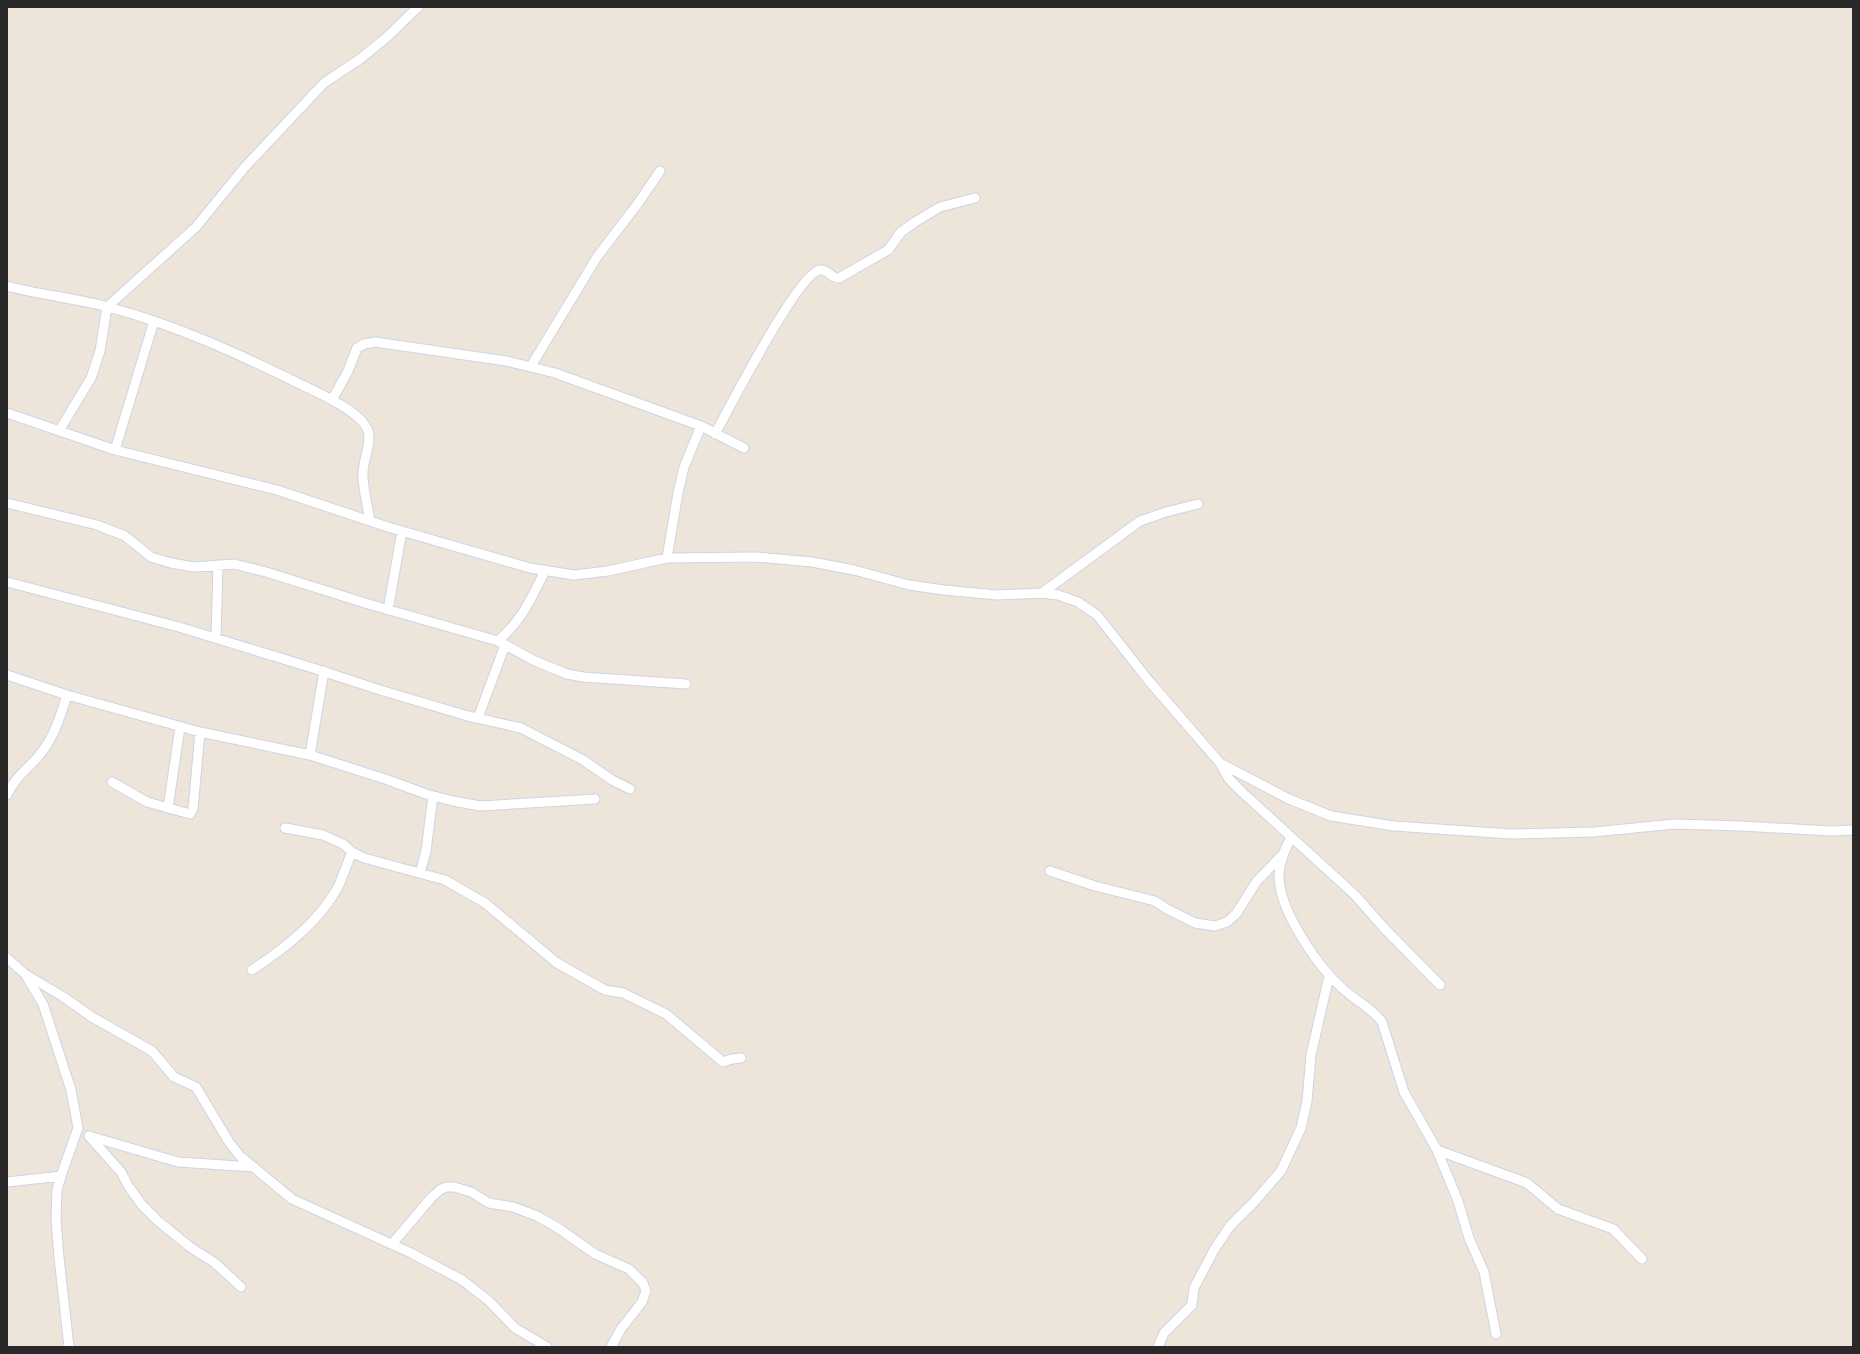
<svg xmlns="http://www.w3.org/2000/svg" width="1860" height="1354" font-family="Karla,sans-serif">
<style>
.lines{fill:none;stroke-linecap:round;stroke-linejoin:round}
.minor-casing{stroke:#cfd4e4;stroke-width:11}
.minor{stroke:#fff;stroke-width:9}
</style>
<rect width="100%" height="100%" fill="#ede4da"/>
<g class="lines">
<!-- minor casing -->
<g class="minor-casing">
<path id="minor" d="M7 286C40 295 75 298 108 307 176 325 239 354 302 385 319 393 362 412 368 431 372 445 362 461 363 476 363 488 368 508 370 521L388 527 530 568 574 575 608 571 667 558 756 557 812 562 854 570 909 585 944 590 997 595 1042 593 1058 595 1078 602 1097 615 1149 681 1220 763 1289 799 1331 816 1394 826 1511 834 1594 832 1674 824 1741 826 1831 831 1853 830
M531 366 597 257 639 202 660 171
M332 400 348 371 357 348 364 344 375 342 506 361 555 373 701 426 744 448
M7 413 115 450 277 490 370 521
M59 431 91 378 100 351 107 307 196 227 244 168 324 83 360 59 387 37 418 7
M715 434C728 410 799 272 820 270 828 269 832 279 839 278L888 250 901 232 915 222 940 207 975 198
M115 450 154 321
M7 503 97 525 125 536 151 557 171 563 194 567 234 564 266 572 365 603 498 641 535 661 567 674 583 677 686 684
M667 558 678 493 684 467 701 426
M7 582 179 627 316 669 380 690 468 716 521 728 583 760 612 780 630 789
M1042 593 1140 521 1166 512 1198 504
M388 610 402 531
M216 638 218 565
M498 641C523 619 530 600 545 571
M7 675 67 695 200 732 310 755 388 780 426 794 453 801 480 806 595 799
M478 718 505 645
M310 755 324 671
M1220 763 1229 779 1243 793 1355 895 1384 928 1440 985
M112 782 147 802 190 814 193 809 200 732
M7 795C17 773 32 767 44 749 56 732 61 714 67 695
M168 808 180 727
M285 828 323 835 343 844 352 852 364 858 445 880 485 903 557 963 605 990 623 993 666 1014 723 1062 732 1059 741 1058
M1291 837C1285 849 1280 860 1279 874 1278 909 1317 966 1343 989 1356 1001 1372 1008 1382 1022L1404 1092 1437 1150 1458 1201 1469 1238 1484 1272 1496 1334
M1050 871 1095 886 1155 901 1167 909 1195 923 1215 926 1227 922 1236 914 1257 881 1283 854
M420 873 426 851 433 796
M7 958 25 974 43 1004 71 1090 78 1128 61 1176 57 1190 56 1219 59 1258 69 1347
M252 970C285 948 319 922 338 887 343 876 347 864 352 852
M25 974 62 996 92 1017 152 1051 174 1077 196 1087 229 1142 240 1156 292 1199 411 1253 462 1280 489 1301 515 1328 547 1347
M89 1136 121 1172 129 1187 142 1205 158 1221 190 1247 215 1263 241 1287
M89 1136 178 1162 254 1167
M1437 1150 1527 1183 1558 1209 1613 1229 1642 1259
M7 1182 61 1176
M392 1244 431 1198 441 1189 447 1187H454L471 1192 489 1203 513 1207 537 1216 558 1228 595 1254 629 1269 643 1283 646 1291 642 1302 621 1329 611 1347
M1158 1347 1164 1333 1192 1305 1194 1288 1214 1250 1230 1226 1255 1201 1281 1171 1301 1128 1307 1101 1311 1055 1329 976"/>
</g>
<!-- minor -->
<use href="#minor" class="minor"/>
</g>
<!-- border -->
<rect width="1860" height="1354" fill="none" stroke="#292929" stroke-width="16"/>
</svg>
